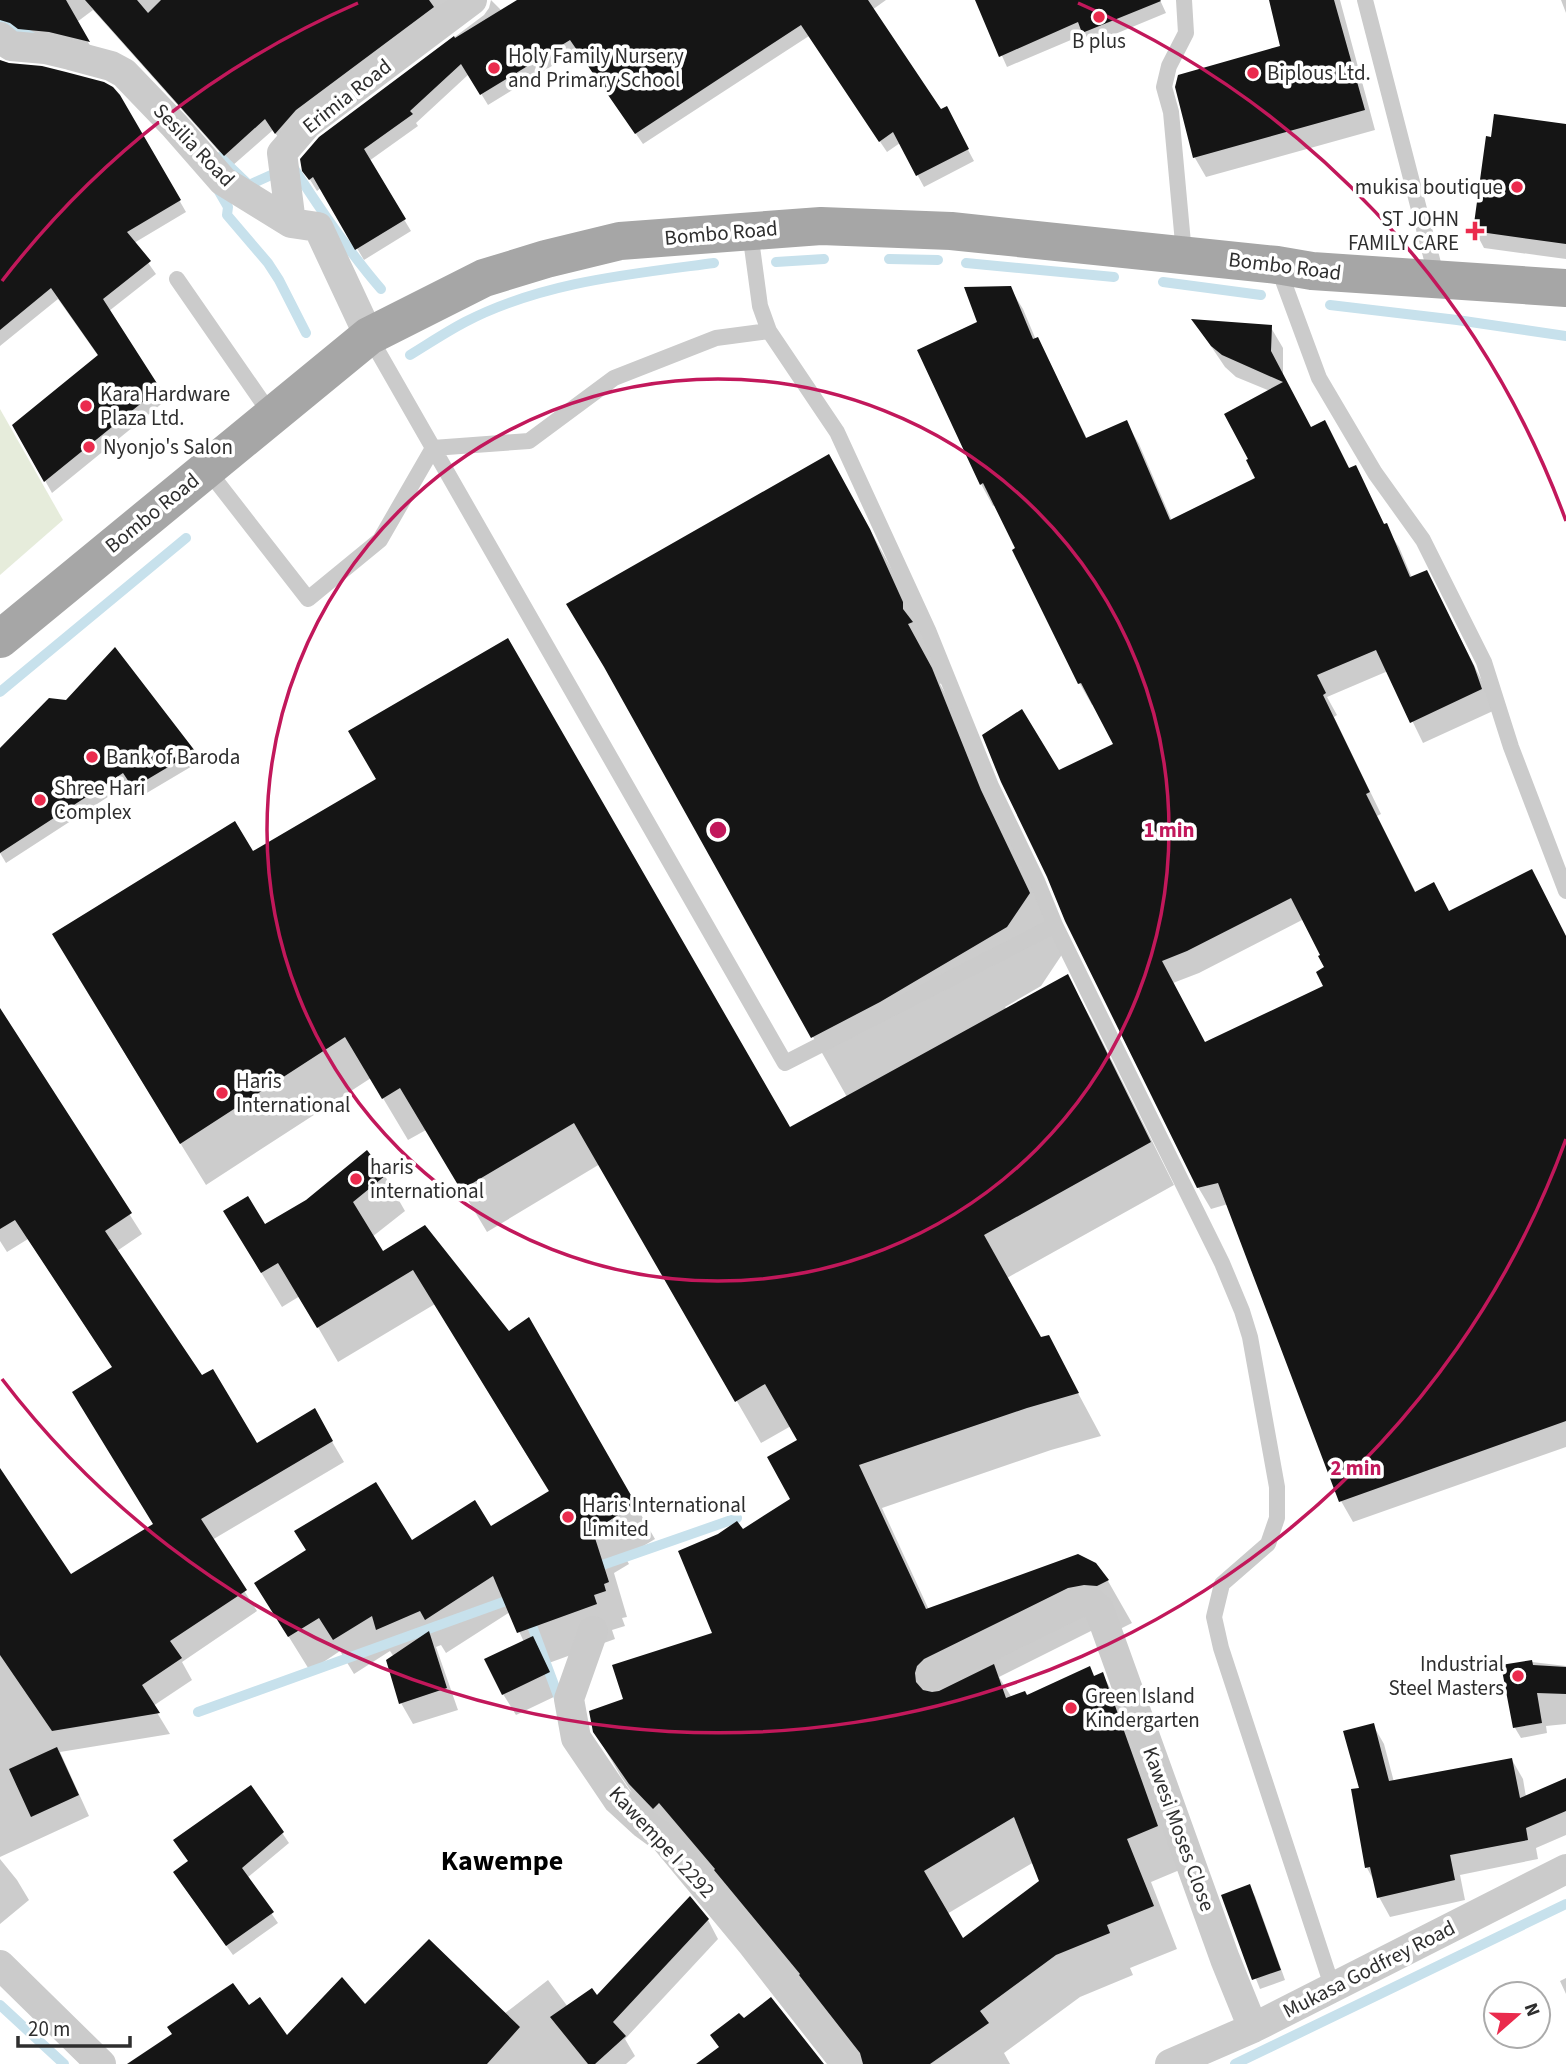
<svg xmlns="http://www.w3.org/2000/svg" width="1566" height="2064" font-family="'Source Sans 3',sans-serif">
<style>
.green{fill:#e6ecdb}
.shadow{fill:#0003;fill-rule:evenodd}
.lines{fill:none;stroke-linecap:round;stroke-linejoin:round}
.stream{stroke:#c7e1ec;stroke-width:10}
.building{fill:#151515;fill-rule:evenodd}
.service{stroke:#cbcbcb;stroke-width:16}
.minor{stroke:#cbcbcb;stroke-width:30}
.primary{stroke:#a6a6a6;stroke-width:38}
.ring{fill:none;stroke:#c2185b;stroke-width:3.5}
.poi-dot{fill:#ea2b4d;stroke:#fff;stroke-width:2.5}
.labels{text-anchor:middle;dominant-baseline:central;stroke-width:7;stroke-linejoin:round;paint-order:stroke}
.poi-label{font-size:21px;fill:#2e2e2e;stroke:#fff;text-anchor:start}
.street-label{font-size:21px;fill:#2e2e2e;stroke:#fff}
.district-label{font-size:28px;font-weight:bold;fill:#000;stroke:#fff}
.centre{fill:#c2185b;stroke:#fff;stroke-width:3.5}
.ring-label{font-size:21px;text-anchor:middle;font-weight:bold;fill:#c2185b;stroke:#fff;stroke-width:7;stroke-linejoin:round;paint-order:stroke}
</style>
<rect width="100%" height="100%" fill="#fff"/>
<!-- green -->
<path class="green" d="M0 409 63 520 0 575Z"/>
<!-- shadow -->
<path class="shadow" d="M0 0H465L283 144 273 130 232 166 93 10 77 22 94 53 0 32Z
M491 0 502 11 520 0H886L872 10 940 112 952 120 974 161 924 187 900 143 887 152 809 36 643 144 578 50 488 105 469 74 416 123 418 126 369 161 411 231 364 260 321 188 317 191 304 170 320 138 484 15 489 8Z
M977 0H1160L1166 13 1091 44 1085 34 1007 67Z
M1270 0H1340L1375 130 1206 177 1195 158 1177 87 1282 47Z
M1561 0H1566V13Z
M0 62 119 96 186 212 134 243 156 274 109 311 165 401 52 493 14 425 99 357 58 299 0 346Z
M1566 140V259L1484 248 1475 231Z
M1010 288 1023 309 1036 340 1049 361 1087 439 1126 422 1139 444 1172 521 1257 478 1270 391 1236 377 1225 367 1194 321 1270 326 1283 348V375L1311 429 1350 469 1355 467 1385 526 1399 547 1412 578 1438 594 1486 689 1493 711 1423 743 1388 671 1327 697 1337 715 1334 717 1381 814 1377 816 1416 893 1449 913 1566 937V1447L1353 1522 1341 1501 1228 1204 1211 1209 1198 1187 1058 772 1115 744 1094 704 1092 705 1080 684 1014 550 1017 549 996 505 993 506 981 484 919 350 979 323ZM1304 919 1323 955 1326 968V987L1205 1044 1173 983 1199 973Z
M862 515 903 590 945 681 940 684 965 729 1063 953 1041 986 1005 1007 1007 1010 1067 977 1091 1019 1174 1185 1007 1278 1041 1339 1048 1337 1101 1436 1051 1450 882 1508 929 1610 1095 1564 1108 1581 1132 1623 1122 1628 1109 1627 1093 1630 999 1677 1012 1698 1026 1697 1102 1674 1127 1717 1182 1869 1151 1882 1177 1949 1130 1968 1133 1975 1080 1997 1004 2053 1010 2064H861L825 2018 655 1827 620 1775 595 1732 625 1701 714 1634 743 1532 793 1500 799 1441 791 1426 761 1443 600 1164 487 1232 426 1130 408 1140 371 1078 206 1185 78 977 253 854 789 1129 847 1097 813 1037ZM1034 1862 1041 1882 962 1940 947 1914Z
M0 751 193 752 199 762 140 797 131 782 6 863 0 853Z
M0 1011 142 1234 117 1251 201 1378 257 1445 314 1411 344 1462 212 1540 257 1611 182 1662 192 1680 153 1706 170 1734 60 1752 89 1816 0 1857V1470L70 1577 155 1525 113 1368 28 1239 7 1252 0 1241Z
M366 1153 385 1176 405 1211 372 1237 382 1253 425 1227 509 1333 529 1320 655 1539 625 1557 629 1564 614 1573 627 1617 622 1618 625 1626 612 1630 615 1639 546 1664 560 1694 516 1715 503 1694 524 1642 510 1612 446 1653 441 1645 436 1647 458 1710 413 1724 401 1703 394 1657 390 1651 354 1674 340 1651 310 1671 256 1584 411 1542 491 1528 550 1493 435 1304 338 1362 300 1296 282 1307 245 1246 264 1227 307 1201Z
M1532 1662 1566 1666V1724L1546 1726 1547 1733 1521 1738 1515 1728Z
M1373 1725 1384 1744 1394 1782 1512 1760 1523 1779 1526 1797 1566 1780V1835L1536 1848 1538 1859 1460 1875 1465 1900 1390 1917 1379 1897 1375 1883 1367 1868 1353 1791 1361 1789Z
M251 1787 289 1843 247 1878 278 1923 233 1955 181 1883 189 1862Z
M0 1859 17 1880 29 1900 0 1924Z
M1249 1886 1255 1896 1285 1980 1260 1989 1223 1896Z
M708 1920 718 1939 625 2039 635 2056 626 2064H157L248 2008 286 2038 365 2007 504 2014 548 1980 568 2007 597 1998Z
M1566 1978V1994L1560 1981Z"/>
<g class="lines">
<!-- stream -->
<path class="stream" d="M0 19 34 38
M220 157 249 185 280 171
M293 167C320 209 348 251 381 289
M217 188 228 207 227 215 268 263 279 280 306 333
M889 259 938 260
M776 262 824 259
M966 263 1114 277
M1163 282 1261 295
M1330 305 1457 320 1566 336
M410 355C428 344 446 332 465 322 542 282 630 274 714 263
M0 692 186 538
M591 1569 737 1518
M528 1615 560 1701
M198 1712 517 1597
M0 2005 64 2064
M1235 2064 1566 1904"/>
</g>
<!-- building -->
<path class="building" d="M0 0H66L90 42 49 32 18 29 10 23 0 20Z
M85 0H137L148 13 161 0H429L434 7 296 110 275 134 265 119 224 156Z
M517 0H868L941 109 947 106 969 149 916 176 893 132 879 142 801 25 635 134 570 40 480 95 461 64 410 111 413 114 364 149 406 219 355 250 313 177 309 180 302 171 300 159 319 137 454 36 455 38Z
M975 0H1160L1161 1 1082 33 1078 22 999 57Z
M1269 0H1334L1365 110 1193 158 1175 87 1178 75 1280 46Z
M0 60 9 63 42 66 66 72 104 82 113 87 120 95 181 200 127 232 151 261 103 299 160 388 44 482 12 425 98 355 51 288 0 330Z
M1494 114 1566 124V244L1473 231 1486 136 1491 137Z
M1011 286 1033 339 1038 337 1086 438 1127 420 1170 520 1255 478 1246 460 1248 459 1224 414 1283 382 1222 355 1211 346 1191 319 1272 325 1271 351 1311 427 1325 420 1349 468 1356 465 1384 524 1387 523 1410 577 1427 570 1474 666 1482 689 1410 723 1376 650 1317 675 1326 693 1323 695 1370 792 1366 794 1415 892 1434 882 1449 911 1532 869 1566 936V1421L1339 1502 1218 1183 1197 1188 1065 921 1047 877 1001 782 982 735 1022 709 1059 770 1113 744 1081 683 1078 684 1012 550 1015 548 983 483 980 485 917 350 977 322 964 287ZM1291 898 1320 955 1318 956 1324 967 1316 972 1323 986 1205 1042 1162 961 1187 951Z
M829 454 870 529 903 602V609L913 622 908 624 932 668 981 790 1030 893 1007 927 880 1002 811 1038 604 667 566 604Z
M508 638 790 1127 1068 974 1151 1142 984 1235 1041 1337 1049 1335 1079 1393 1027 1408 859 1465 926 1609 1078 1554 1096 1563 1109 1580 1097 1586 1084 1585 1068 1588 924 1659 917 1666 915 1673 916 1682 923 1690 932 1692 939 1691 994 1664 1006 1698 1025 1691 1027 1695 1090 1666 1094 1676 1103 1672 1158 1826 1127 1839 1154 1906 1107 1925 1110 1933 1056 1955 980 2011 989 2023 930 2064H863L860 2053 799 1975 800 1974 714 1870 715 1869 659 1803 653 1809 629 1784 593 1732 589 1711 623 1699 612 1665 712 1633 678 1551 718 1534 737 1521 743 1529 790 1499 767 1457 797 1440 765 1384 735 1402 574 1123 461 1190 400 1088 382 1099 345 1037 180 1144 52 934 235 821 253 851 376 779 348 731ZM1014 1817 1039 1881 963 1938 924 1871Z
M115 647 195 751 133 788 123 773 0 853V748L49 698 66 700Z
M0 1008 132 1213 105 1231 202 1375 213 1369 257 1443 315 1408 333 1441 201 1519 247 1590 170 1641 182 1658 142 1685 160 1713 52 1731 0 1655V1468L71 1574 153 1524 72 1392 112 1367 15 1220 0 1229Z
M367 1150 386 1175 353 1202 383 1251 425 1225 509 1331 529 1317 636 1504 607 1522 611 1529 595 1538 609 1582 604 1584 606 1591 594 1595 597 1604 517 1633 493 1576 425 1620 420 1611 376 1630 372 1616 333 1640 319 1618 288 1637 254 1583 306 1550 294 1531 376 1482 412 1540 475 1500 491 1526 549 1491 413 1270 317 1328 278 1263 261 1273 223 1211 248 1196 265 1224 306 1200Z
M429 1631 447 1688 399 1704 386 1660Z
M533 1636 550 1672 502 1695 484 1659Z
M1532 1660 1533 1665 1566 1667V1694L1537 1693 1542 1723 1513 1728 1501 1665Z
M1374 1723 1389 1781 1512 1758 1520 1798 1566 1778V1811L1526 1828 1528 1840 1450 1855 1455 1880 1377 1898 1370 1867 1365 1868 1351 1789 1359 1788 1343 1731Z
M57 1747 79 1795 31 1817 9 1769Z
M251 1785 284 1832 242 1868 274 1912 226 1946 173 1872 188 1861 173 1840Z
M1250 1884 1281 1970 1252 1980 1221 1895Z
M690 1896 709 1919 613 2022 626 2036 595 2064H588L550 2017 592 1988 597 1995Z
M429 1939 520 2027 487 2064H127L172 2034 167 2027 233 1983 249 2005 260 1997 287 2035 342 1977 365 2004Z
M771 1997 824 2064H696L719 2047 710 2035 739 2013 744 2018Z"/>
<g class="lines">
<!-- service -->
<path class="service" d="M1365 0 1437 279
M1184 254 1171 112 1164 87 1169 66 1186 33 1184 0
M1278 267 1319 378 1375 473 1423 540 1484 662 1511 747 1566 891
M177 279 272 416
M369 336 785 1063 1055 925 1037 881 991 786 928 630 837 432 769 331
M206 468 308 599 380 540 433 448 529 441 614 378 716 338 769 331 760 306 750 232
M1055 925 1222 1263 1242 1311 1250 1337 1277 1487V1518L1268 1544 1222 1584 1214 1617 1221 1648 1332 1986"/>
<!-- minor -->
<path class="minor" d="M0 37 11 46 45 49 70 55 111 66 124 73 174 125 223 181 291 223 318 227 369 336
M291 223 282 153 307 124 472 0
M593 1631 569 1699 576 1738 618 1800 643 1823 665 1839 753 1945 846 2064
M932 1675 1076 1604C1087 1601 1091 1600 1099 1609L1225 1959 1253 2028
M0 1965 101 2064
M1170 2064 1253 2028 1566 1869"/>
<!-- primary -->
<path class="primary" d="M0 639 369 336 484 278 546 259 620 241 821 226 951 231 1277 265 1312 271 1566 288"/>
</g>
<!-- distance rings -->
<g class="ring">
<circle cx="718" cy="830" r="451"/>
<path d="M1566 1139A902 902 0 0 1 2 1379M2 281A902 902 0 0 1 358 3M1078 3A902 902 0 0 1 1566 521"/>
</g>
<!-- markers -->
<g class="poi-dot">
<circle cx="1099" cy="17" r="7"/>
<circle cx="494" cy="68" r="7"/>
<circle cx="1253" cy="73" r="7"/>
<circle cx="1517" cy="187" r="7"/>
<path d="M1471.5 220.5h7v7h7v7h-7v7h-7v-7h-7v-7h7z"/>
<circle cx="86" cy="406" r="7"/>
<circle cx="89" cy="447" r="7"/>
<circle cx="92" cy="757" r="7"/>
<circle cx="40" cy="800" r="7"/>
<circle cx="222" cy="1093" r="7"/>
<circle cx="356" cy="1179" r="7"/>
<circle cx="568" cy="1517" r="7"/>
<circle cx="1518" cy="1676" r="7"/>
<circle cx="1071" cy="1708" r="7"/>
</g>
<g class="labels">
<!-- poi labels -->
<g class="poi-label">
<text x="1099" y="41" text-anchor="middle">B plus</text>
<text x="508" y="56">Holy Family Nursery<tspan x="508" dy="24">and Primary School</tspan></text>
<text x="1267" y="73">Biplous Ltd.</text>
<text x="1503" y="187" text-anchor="end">mukisa boutique</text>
<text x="1459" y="219" text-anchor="end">ST JOHN<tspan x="1459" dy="24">FAMILY CARE</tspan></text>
<text x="100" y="394">Kara Hardware<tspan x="100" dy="24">Plaza Ltd.</tspan></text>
<text x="103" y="447">Nyonjo's Salon</text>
<text x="106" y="757">Bank of Baroda</text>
<text x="54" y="788">Shree Hari<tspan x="54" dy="24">Complex</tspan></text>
<text x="236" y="1081">Haris<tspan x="236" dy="24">International</tspan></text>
<text x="370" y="1167">haris<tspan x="370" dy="24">international</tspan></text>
<text x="582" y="1505">Haris International<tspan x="582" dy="24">Limited</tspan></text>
<text x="1504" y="1664" text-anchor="end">Industrial<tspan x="1504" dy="24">Steel Masters</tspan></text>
<text x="1085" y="1696">Green Island<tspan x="1085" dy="24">Kindergarten</tspan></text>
</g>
<!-- street labels -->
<g class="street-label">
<text transform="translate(347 96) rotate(-38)">Erimia Road</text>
<text transform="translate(194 145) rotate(46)">Sesilia Road</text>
<text transform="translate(721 233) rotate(-5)">Bombo Road</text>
<text transform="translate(1285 266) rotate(7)">Bombo Road</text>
<text transform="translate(152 513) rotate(-39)">Bombo Road</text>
<text transform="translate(1179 1829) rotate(70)">Kawesi Moses Close</text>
<text transform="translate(662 1842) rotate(47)">Kawempe I 2292</text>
<text transform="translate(1369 1969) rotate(-27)">Mukasa Godfrey Road</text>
</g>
<!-- district labels -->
<g class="district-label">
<text x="502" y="1861">Kawempe</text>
</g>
</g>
<circle cx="718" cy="830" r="10" class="centre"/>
<g class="ring-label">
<text x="1169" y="837">1 min</text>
<text x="1356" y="1475">2 min</text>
</g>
<!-- north arrow -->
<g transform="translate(1517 2015) rotate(70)"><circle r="33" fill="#ffffff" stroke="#ababab" stroke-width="2"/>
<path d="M0-5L12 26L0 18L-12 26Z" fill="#ea2b4d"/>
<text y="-10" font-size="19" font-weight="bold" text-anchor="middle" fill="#2e2e2e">N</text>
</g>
<!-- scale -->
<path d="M18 2036v10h112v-10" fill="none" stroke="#2e2e2e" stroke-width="3.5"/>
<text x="28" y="2036" font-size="21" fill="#2e2e2e" stroke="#ffffff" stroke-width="5" paint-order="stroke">20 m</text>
</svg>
